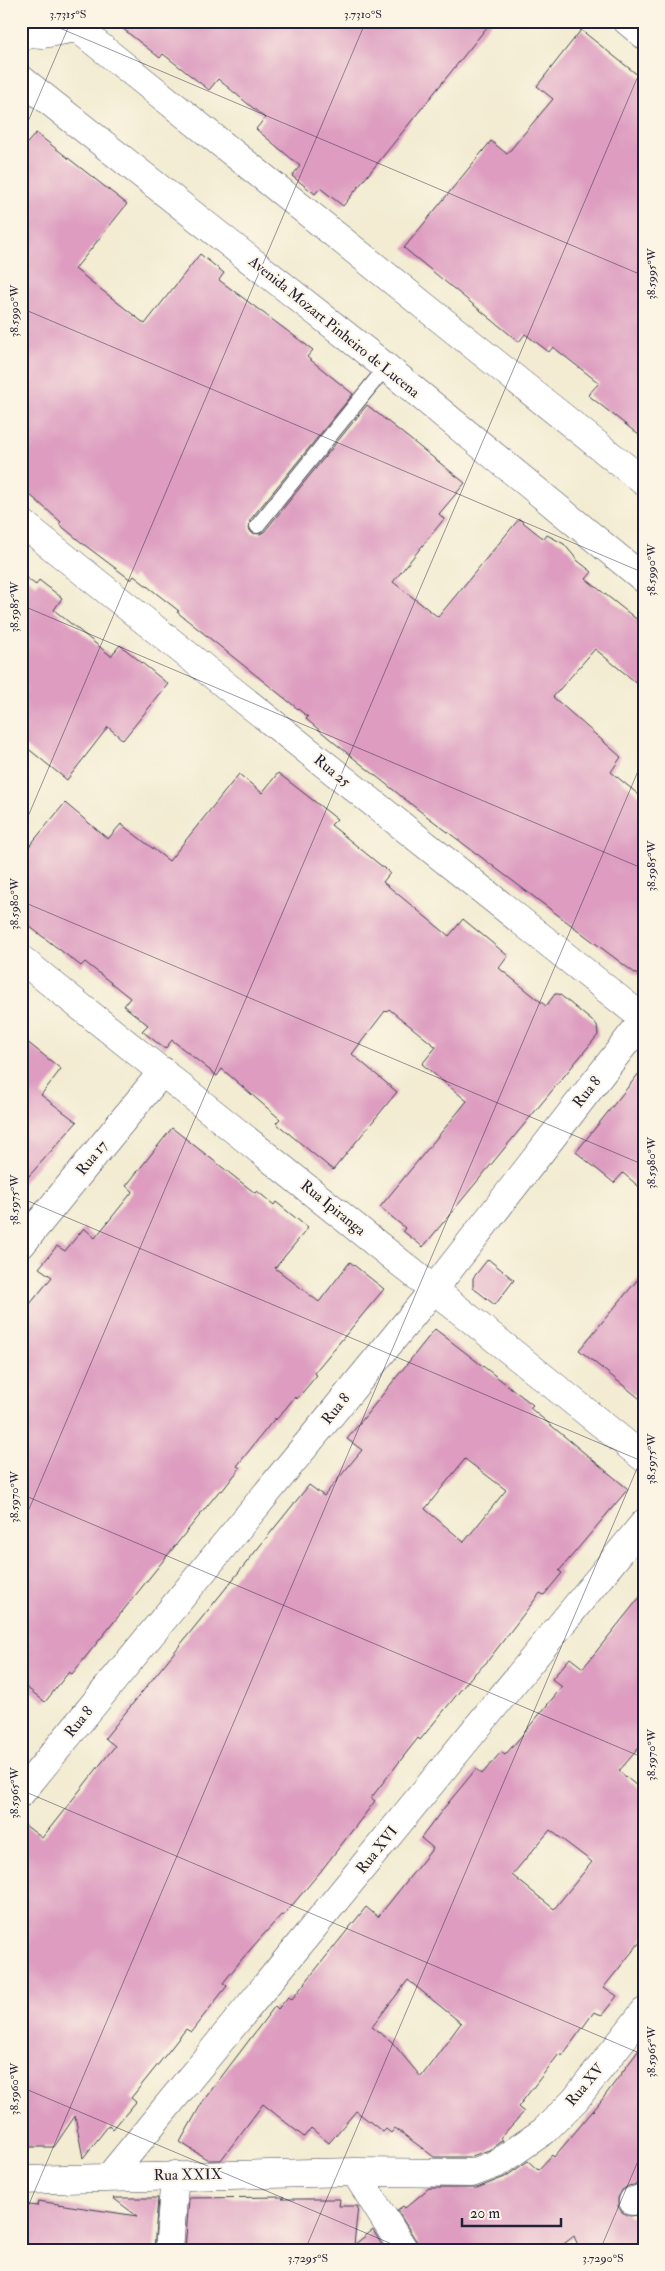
<svg xmlns="http://www.w3.org/2000/svg" width="665" height="2271" font-family="'IM FELL Double Pica',serif">
<style>
.building{fill:#dd9cc0;fill-rule:evenodd}
.lines{fill:none;stroke-linecap:round;stroke-linejoin:round}
.service-casing{stroke:#414052;stroke-width:16}
.minor-casing{stroke:#414052;stroke-width:29}
.secondary-casing{stroke:#414052;stroke-width:29}
.service{stroke:#fff;stroke-width:14}
.minor{stroke:#fff;stroke-width:28}
.secondary{stroke:#fff;stroke-width:28}
.ticks{fill:none;stroke:#22223b;stroke-width:1;stroke-opacity:0.45}
.labels{text-anchor:middle;dominant-baseline:central;stroke-width:4;stroke-linejoin:round;paint-order:stroke}
.street-label{font-size:15px;fill:#22223b;stroke:#fcf5e5}
.neatline{fill:none;stroke:#22223b;stroke-width:2}
.ticks-label{font-size:12px;text-anchor:middle;fill:#22223b}
</style>
<rect width="100%" height="100%" fill="#fcf5e5"/>
<filter id="ink" filterUnits="userSpaceOnUse"><feTurbulence type="fractalNoise" baseFrequency=".02" numOctaves="2"/><feDisplacementMap in="SourceGraphic" scale="10" xChannelSelector="R" yChannelSelector="G"/><feConvolveMatrix kernelMatrix="1 2 1 2 8 2 1 2 1" color-interpolation-filters="sRGB"/></filter>
<filter id="wash" filterUnits="userSpaceOnUse"><feTurbulence type="fractalNoise" baseFrequency=".0096" numOctaves="4" result="noise"/><feDisplacementMap in="SourceGraphic" scale="20" xChannelSelector="R" yChannelSelector="G"/><feGaussianBlur stdDeviation="1.12" result="paint"/><feColorMatrix in="noise" values="0 0 0 0 0 0 0 0 0 0 0 0 0 0 0 0 0 1.4 0 .05"/><feComposite in="paint" operator="in"/></filter>
<g filter="url(#wash)">
<rect width="100%" height="100%" fill="#f3ecd3"/>
<g id="blocks">
<!-- building -->
<path class="building" d="M113 21H492L343 206 320 188 315 194 292 176 300 166 256 129 265 118 218 79 209 90 163 54 160 58Z
M581 30 644 80V439L588 395 599 383 553 347 549 352 525 334 519 342 404 248 491 141 507 154 532 124 553 99 537 86Z
M36 133 127 204 75 269 145 324 200 254 224 273 219 280 313 350 307 357 353 394 250 520 249 529 252 533 260 534 264 532 367 405 465 483 439 514 444 519 393 582 438 617 519 519 544 539 547 535 564 544 578 561 592 572 586 579 644 625V689L595 649 553 697 621 757 611 772 644 799V980L416 808 336 744 306 719 308 717 177 612 179 611 134 576 131 580 82 543 59 524 61 522 21 487V150Z
M21 574 36 585 39 580 62 598 54 610 111 656 120 645 168 684 123 740 108 727 67 780 21 743Z
M278 773 337 819 331 825 390 873 383 882 449 936 463 919 508 956 499 968 546 1006 555 994H559L597 1025 598 1035 423 1247 403 1231 405 1228 380 1207 467 1101 422 1064 436 1047 389 1009 386 1012 385 1011 352 1054 397 1092 333 1170 276 1123 280 1119 222 1069 217 1076 172 1040 165 1049 142 1031 148 1025 124 1006 130 998 85 962 81 966 21 920V856L65 803 108 839 121 824 169 861 239 774 262 793Z
M21 1037 61 1069 41 1095 77 1122 21 1185Z
M644 1067V1191L623 1173 614 1183 576 1152Z
M172 1128 255 1193 257 1191 274 1205 276 1202 308 1228 275 1268 319 1302 350 1262 384 1289 314 1373 317 1375 297 1399 295 1397 276 1420 275 1418 237 1466 240 1468 222 1491 220 1490 72 1674 69 1672 45 1702 21 1683V1315L52 1277 39 1268 57 1246 65 1251 84 1228 95 1238 133 1191 126 1186Z
M488 1259 514 1280 495 1305 473 1288V1278Z
M644 1272V1402L579 1350Z
M435 1329 533 1405 530 1408 628 1489 559 1571 562 1573 544 1595 540 1593 486 1663 472 1676 420 1740 418 1738 371 1798 375 1801 321 1871 283 1916 281 1915 242 1959 223 1983 227 1986 191 2032 186 2029 168 2052 131 2098 136 2102 113 2129 109 2125 83 2158 75 2116 54 2147H21V1822L42 1838 115 1746 105 1738 309 1485 324 1496 362 1450 347 1439ZM465 1459 506 1490 464 1542 425 1509Z
M644 1592V1742L619 1771 644 1792V1937L604 1987 617 1996 602 2015 594 2012 562 2056 559 2054 518 2107 524 2112 500 2138 503 2140 489 2150 469 2157H434L395 2128 391 2133 386 2129 383 2132 356 2111 329 2143 311 2128 304 2137 263 2104 221 2160H208L180 2142 203 2101 275 2006 278 2009 288 1997 292 1999 366 1907 378 1917 433 1848 421 1838 444 1808 476 1769 482 1774 501 1752 505 1755 524 1733 562 1687 552 1679 570 1658 583 1668ZM550 1830 592 1862 554 1909 512 1875ZM408 1980 461 2023 421 2077 391 2041 372 2027Z
M644 2043V2183L628 2186 622 2190 618 2198V2206L622 2212 630 2216 644 2214V2250H580L574 2236 556 2250H420L417 2242 397 2210 403 2206 405 2208 429 2188H477L505 2177 528 2161 538 2170 552 2155 554 2157 598 2105Z
M284 2197 282 2199H340L339 2206H358L354 2245 373 2230 385 2250H185L189 2198Z
M113 2198H158L154 2250H21V2204L37 2206 38 2201 137 2216Z"/>
</g>
</g>
<g filter="url(#ink)">
<use href="#blocks" fill-opacity="0" stroke="#414052" stroke-width="1"/>
<g class="lines">
<!-- service casing -->
<g class="service-casing">
<path id="service" d="M257 526 386 367"/>
</g>
<!-- minor casing -->
<g class="minor-casing">
<path id="minor" d="M627 21 644 35
M21 522 644 1019
M21 959 644 1458
M21 1245 163 1071
M21 1793 434 1289 644 1019
M355 2172 404 2250
M110 2176 644 1523
M21 2180 355 2172 472 2173 496 2164 544 2131 575 2100 644 2012
M633 2201 644 2198
M169 2250 175 2175"/>
</g>
<!-- secondary casing -->
<g class="secondary-casing">
<path id="secondary" d="M21 38 25 33 43 34 77 28 644 482
M21 79 386 367 644 579"/>
</g>
<!-- service -->
<use href="#service" class="service"/>
<!-- minor -->
<use href="#minor" class="minor"/>
<!-- secondary -->
<use href="#secondary" class="secondary"/>
</g>
</g>
<!-- ticks -->
<path class="ticks" d="M43 21 644 276M21 138 71 21M21 308 644 573M21 605 644 869M21 833 366 21M21 901 644 1165M21 1198 644 1462M21 1494 644 1758M21 1528 644 62M21 1790 644 2055M21 2087 406 2250M21 2223 644 757M305 2250 644 1452M600 2250 644 2147"/>
<g class="labels">
<!-- street labels -->
<g class="street-label">
<text transform="translate(334 327) rotate(39)">Avenida Mozart Pinheiro de Lucena</text>
<text transform="translate(332 771) rotate(39)">Rua 25</text>
<text transform="translate(587 1092) rotate(-52)">Rua 8</text>
<text transform="translate(92 1158) rotate(-51)">Rua 17</text>
<text transform="translate(333 1208) rotate(39)">Rua Ipiranga</text>
<text transform="translate(336 1409) rotate(-51)">Rua 8</text>
<text transform="translate(79 1722) rotate(-51)">Rua 8</text>
<text transform="translate(377 1850) rotate(-51)">Rua XVI</text>
<text transform="translate(585 2085) rotate(-50)">Rua XV</text>
<text transform="translate(188 2175) rotate(-1)">Rua XXIX</text>
</g>
</g>
<!-- margin -->
<rect width="665" height="2271" fill="none" stroke="#fcf5e5" stroke-width="55"/>
<!-- scale -->
<path d="M462 2218v8h99v-8" fill="none" stroke="#22223b" stroke-width="2.5"/>
<text x="470" y="2218" font-size="15" fill="#22223b" stroke="#fcf5e5" stroke-width="4" paint-order="stroke">20 m</text>
<rect x="28" y="28" width="610" height="2216" class="neatline"/>
<g class="ticks-label">
<text x="68" y="18">3.7315°S</text>
<text x="363" y="18">3.7310°S</text>
<text transform="translate(651 274) rotate(-90)" y="4">38.5995°W</text>
<text transform="translate(14 311) rotate(-90)" y="4">38.5990°W</text>
<text transform="translate(651 570) rotate(-90)" y="4">38.5990°W</text>
<text transform="translate(14 607) rotate(-90)" y="4">38.5985°W</text>
<text transform="translate(651 866) rotate(-90)" y="4">38.5985°W</text>
<text transform="translate(14 904) rotate(-90)" y="4">38.5980°W</text>
<text transform="translate(651 1163) rotate(-90)" y="4">38.5980°W</text>
<text transform="translate(14 1200) rotate(-90)" y="4">38.5975°W</text>
<text transform="translate(651 1459) rotate(-90)" y="4">38.5975°W</text>
<text transform="translate(14 1497) rotate(-90)" y="4">38.5970°W</text>
<text transform="translate(651 1755) rotate(-90)" y="4">38.5970°W</text>
<text transform="translate(14 1793) rotate(-90)" y="4">38.5965°W</text>
<text transform="translate(651 2052) rotate(-90)" y="4">38.5965°W</text>
<text transform="translate(14 2089) rotate(-90)" y="4">38.5960°W</text>
<text x="308" y="2262">3.7295°S</text>
<text x="603" y="2262">3.7290°S</text>
</g>
</svg>
